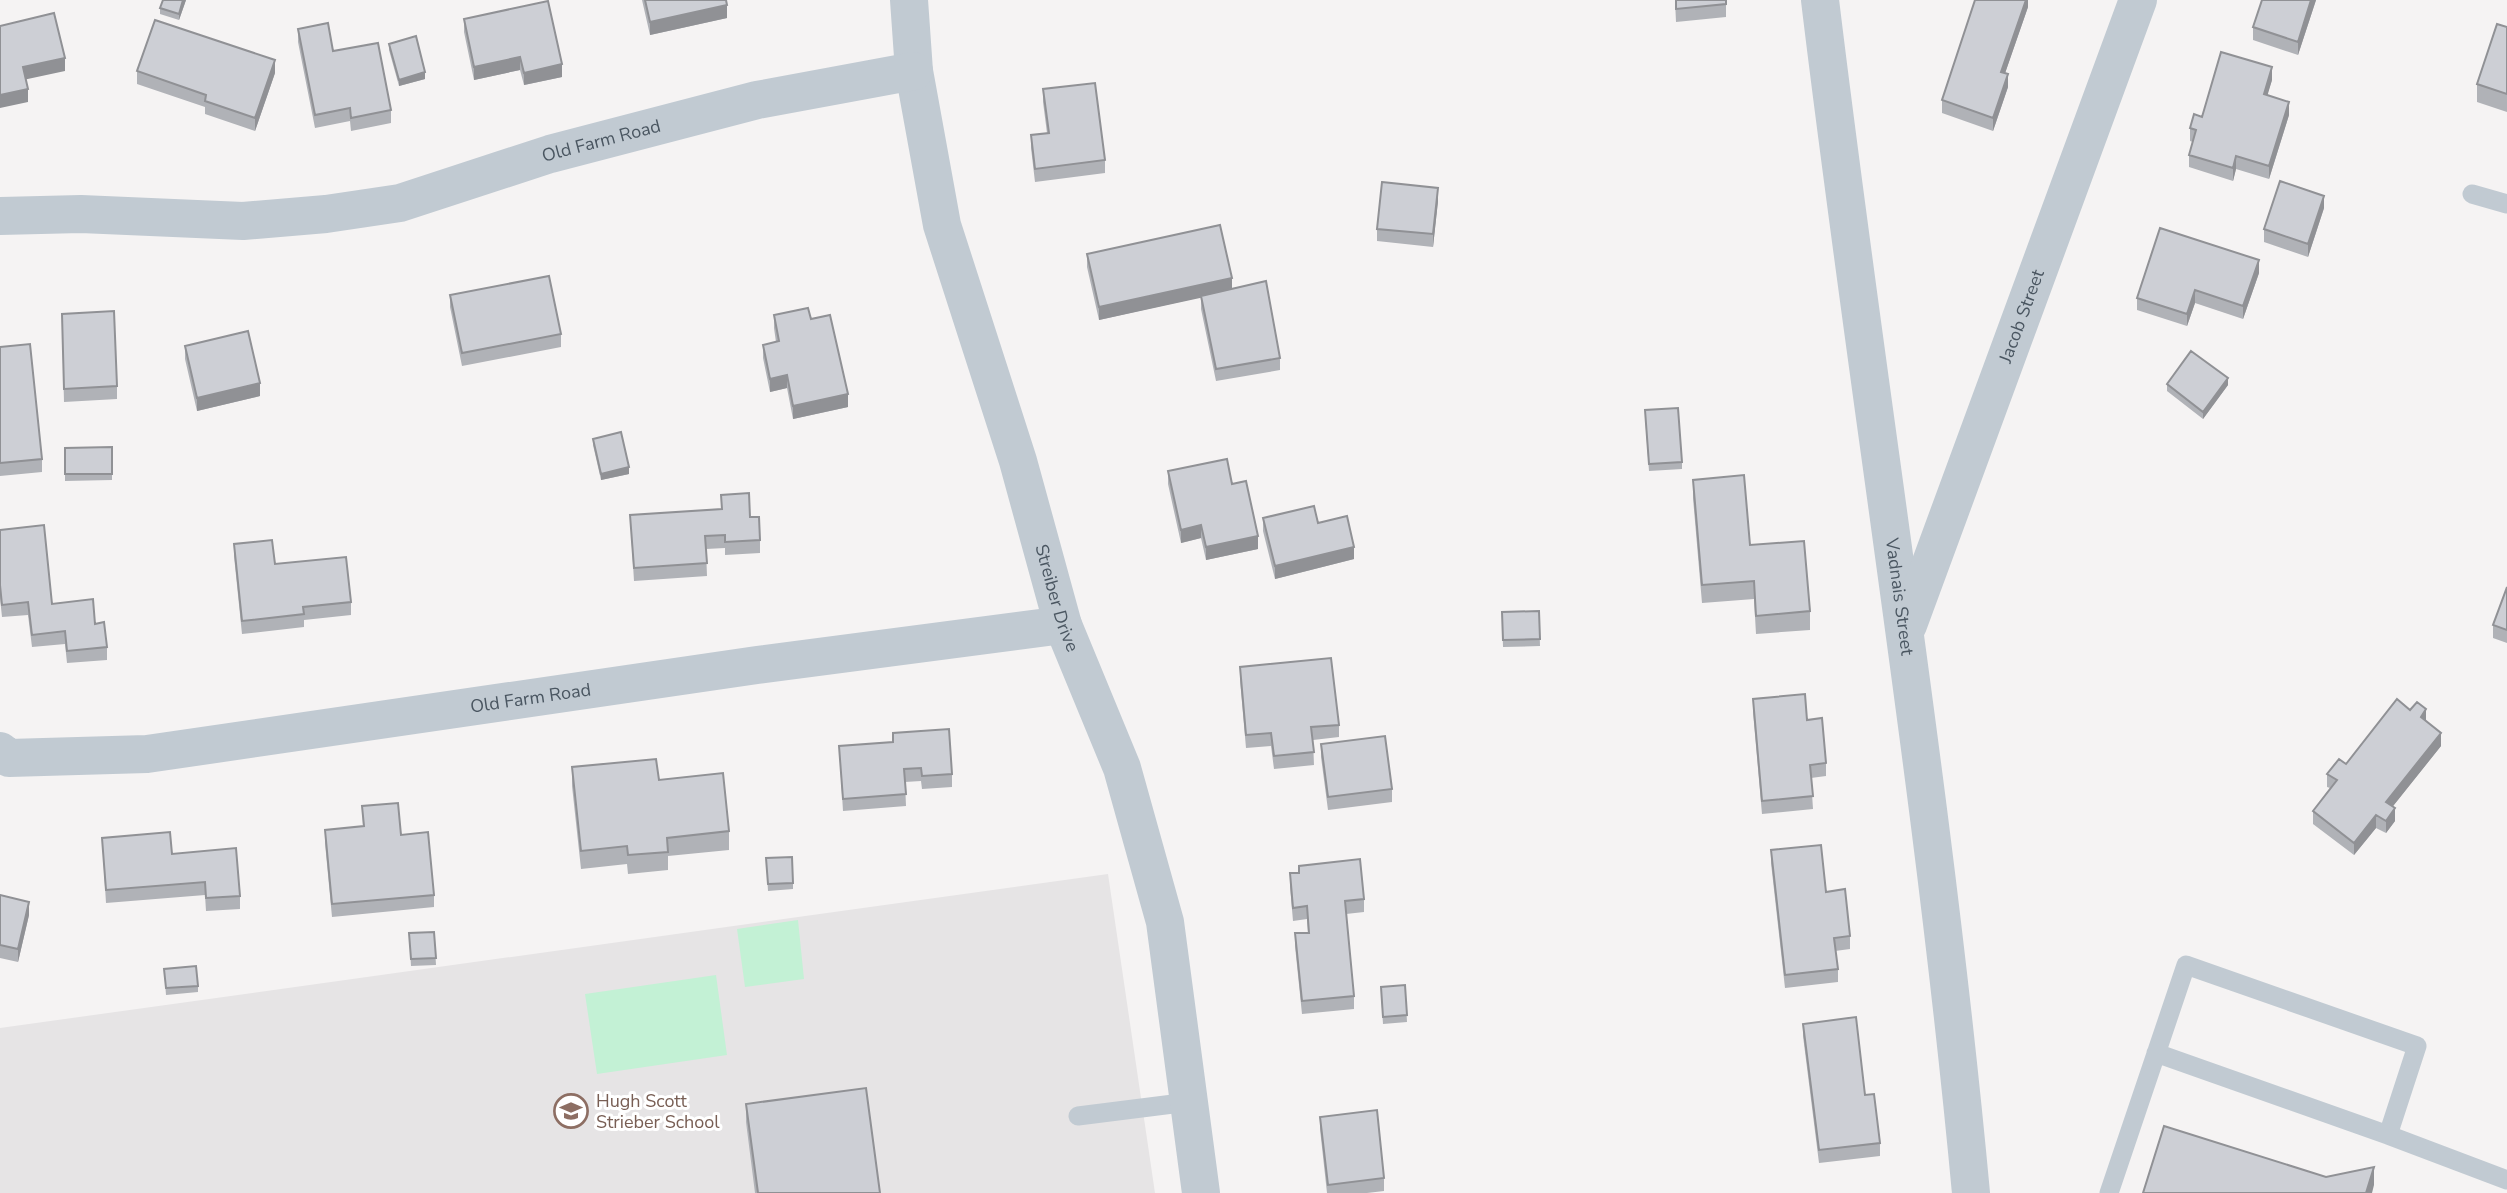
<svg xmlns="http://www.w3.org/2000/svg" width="2507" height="1193" font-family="'Nunito Sans',sans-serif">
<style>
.education{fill:#e6e4e5}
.green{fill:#c3f1d5}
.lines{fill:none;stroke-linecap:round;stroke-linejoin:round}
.service{stroke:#c1cad2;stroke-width:19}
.minor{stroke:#c1cad2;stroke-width:38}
.wall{fill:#b0b2b7}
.shaded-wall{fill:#909195}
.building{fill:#cdcfd5;stroke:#909195;stroke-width:2}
.labels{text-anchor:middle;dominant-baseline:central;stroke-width:6;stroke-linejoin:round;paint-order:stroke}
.street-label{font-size:18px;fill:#4a5661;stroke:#fff}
.education-label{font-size:18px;fill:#785e54;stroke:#fff;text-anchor:start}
</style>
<rect width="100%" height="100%" fill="#f5f3f3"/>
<!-- education -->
<path class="education" d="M1108 874 1155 1193H0V1028Z"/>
<!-- green -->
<path class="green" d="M798 920 804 979 745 987 737 929Z
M716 975 727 1055 597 1074 585 994Z"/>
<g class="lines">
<!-- service -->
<path class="service" d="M2472 194 2507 204
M1078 1116 1189 1102
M2388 1135 2507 1180
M2109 1193 2186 965 2417 1046 2388 1135 2156 1053"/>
<!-- minor -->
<g class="minor">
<path id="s1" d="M909 0 914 71 942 225 1018 461 1063 625 1122 768 1165 922 1201 1193"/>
<path id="s2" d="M1820 0C1868 398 1934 794 1971 1193"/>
<path id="s3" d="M0 216 81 214 243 221 326 214 400 203 550 154 757 100 914 71"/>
<path id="s4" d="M1908 625 2138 0"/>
<path id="s5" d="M0 751 9 758 147 754 757 665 1063 625"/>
</g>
</g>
<!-- wall -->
<path class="wall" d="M163 0H186L179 20 160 14V8Z
M642 0H726L727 18 650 35Z
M1675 0H1726V17L1676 22Z
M2026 0H2028V7L2005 73 2008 87 1993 131 1942 113V100Z
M2262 0H2316L2298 55 2253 40V27Z
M464 19 562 77 524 85 520 70 474 80 464 32Z
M2507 27V112L2477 102V84Z
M298 29 333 51 391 110V123L351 131 350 121 315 128 298 42Z
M389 44 425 79 399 86 389 50Z
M137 71 275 73 255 131 205 114V107L137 84Z
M2272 80 2267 95 2289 115 2269 179 2236 169 2233 181 2189 167V155L2193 142 2190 141V128L2202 117Z
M1043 89 1105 160V173L1035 182 1031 148V135L1047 133 1043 102Z
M1438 201 1433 247 1377 241V229Z
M2324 208 2308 257 2264 242V229Z
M1087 254 1232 289 1280 358V370L1216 381 1201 309V297L1099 320 1087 267Z
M2259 273 2243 319 2195 303 2187 326 2137 310V298Z
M450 295 561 334V347L462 366 450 307Z
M774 315 811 319 848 407 793 419 787 388 770 392 763 358V345L776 342 774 328Z
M62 326 117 386V399L64 402Z
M185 346 260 396 197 411 185 359Z
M0 347 42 459V472L0 476Z
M2167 384 2228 385 2203 419 2167 391Z
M1645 417 1682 462V469L1649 471Z
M593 439 629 474 601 480 593 445Z
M112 447V480L65 481V448Z
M1168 471 1232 484 1258 549 1206 560 1201 538 1181 543 1168 484Z
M1693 480 1750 545 1810 611V630L1756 634 1754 599 1702 603 1693 498Z
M721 495 750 517 760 540V553L725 555V548L706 549 707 576 634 581 630 515 721 509Z
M1263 518 1318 523 1354 559 1275 579 1263 531Z
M0 530 52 604 95 624 107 647V660L67 663 65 644 32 647 28 615 2 617 0 598Z
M234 544 351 602V615L304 620V627L242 634 234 556Z
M2507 587V643L2493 638V625Z
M1539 611 1540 646 1503 647 1502 612Z
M1240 667 1339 725V737L1313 740 1314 765 1274 769 1271 746 1246 748 1240 680Z
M1753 699 1807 720 1826 763V776L1811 778 1813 809 1762 814 1753 712Z
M2410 710 2426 721 2441 746 2392 807 2395 821 2386 833 2376 828 2354 855 2313 824V811L2330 788 2327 787V774L2346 764Z
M1321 744 1392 789V802L1328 810 1321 757Z
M839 746 952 774V787L922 789 921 781 905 782 906 806 843 811Z
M572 767 659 780 729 831V850L668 856V870L628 874 627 864 581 869 572 786Z
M362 806 401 835 434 895V907L332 917 325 843V830L363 827Z
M102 838 172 854 240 896V909L206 911 205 895 106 903Z
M1771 850 1826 892 1850 936V949L1835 951 1838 969V982L1785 988 1771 863Z
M766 858 793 883V889L768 891Z
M1290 873 1364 899V912L1346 914 1354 996V1009L1302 1014 1295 946V933H1308L1307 919 1293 921 1290 886Z
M0 895 29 915 18 962 0 958Z
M434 932 436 965 411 966 409 933Z
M164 969 198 986V992L166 995Z
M1405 985 1407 1022 1383 1024 1381 993Z
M1803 1024 1865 1095 1880 1143V1156L1819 1163 1803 1036Z
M746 1104 880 1193H755L746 1122Z
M1320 1117 1384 1178V1191L1367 1193H1327L1320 1129Z"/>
<!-- shaded-wall -->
<path class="shaded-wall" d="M183 0H186L179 20V14Z
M2026 0H2028V7L2001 85V72Z
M2311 0H2316L2298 55V42Z
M727 5V18L650 35V22Z
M520 57V70L474 80V67Z
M65 58V71L23 80V67Z
M275 60V73L255 131V118Z
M562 64V77L524 85V73Z
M2272 67V80L2264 107V94Z
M425 72V79L399 86V80Z
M2008 74V87L1993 131V118Z
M28 89V102L0 108V95Z
M2289 102V115L2269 179V166Z
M2236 156V169L2233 181V168Z
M1438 188V201L1433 247V234Z
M2324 196V208L2308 257V244Z
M2259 260V273L2243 319V306Z
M1232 278V291L1099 320V307Z
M2195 290V303L2187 326V314Z
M787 375V388L770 392V379Z
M2228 378V385L2203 419V412Z
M260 383V396L197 411V398Z
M848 394V407L793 419V406Z
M629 467V474L601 480V474Z
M1201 525V538L1181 543V530Z
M1258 536V549L1206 560V547Z
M1354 547V559L1275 579V566Z
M2426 709V721L2421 717Z
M2441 733V746L2386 815V802Z
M2395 808V821L2386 833V821Z
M2376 815V828L2354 855V843Z
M29 902V915L18 962V949Z
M2374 1167V1185L2372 1193H2366Z"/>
<!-- building -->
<path class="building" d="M163 0H183L179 14 160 8Z
M645 0H726L727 5 650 22Z
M1676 0H1726V4L1676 9Z
M1975 0H2026L2001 72 2008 74 1993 118 1942 100Z
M2262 0H2311L2298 42 2253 27Z
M548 1 562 64 524 73 520 57 474 67 464 19Z
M54 13 65 58 23 67 28 89 0 95V26Z
M155 20 275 60 255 118 205 101 206 95 137 71Z
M328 23 333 51 378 43 391 110 351 118 350 108 315 115 298 29Z
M2497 24 2507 27V94L2477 84Z
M416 36 425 72 399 80 389 44Z
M2221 52 2272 67 2264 94 2289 102 2269 166 2236 156 2233 168 2189 155 2196 130 2190 128 2194 114 2202 117Z
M1095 83 1105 160 1035 169 1031 135 1049 133 1043 89Z
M2280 181 2324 196 2308 244 2264 229Z
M1382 182 1438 188 1433 234 1377 229Z
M1220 225 1232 278 1099 307 1087 254Z
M2160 228 2259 260 2243 306 2195 290 2187 314 2137 298Z
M549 276 561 334 462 353 450 295Z
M1266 281 1280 358 1216 369 1201 296Z
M808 308 811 319 830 315 848 394 793 406 787 375 770 379 763 345 779 341 774 315Z
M114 311 117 386 64 389 62 314Z
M248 331 260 383 197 398 185 346Z
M30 344 42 459 0 463V347Z
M2191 351 2228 378 2203 412 2167 384Z
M1678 408 1682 462 1649 464 1645 410Z
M621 432 629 467 601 474 593 439Z
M112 447V474H65V448Z
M1227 459 1232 484 1246 481 1258 536 1206 547 1201 525 1181 530 1168 471Z
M1744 475 1750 545 1804 541 1810 611 1756 616 1754 581 1702 585 1693 480Z
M749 493 750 517H759L760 540 725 542V535L705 536 707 563 634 568 630 515 722 509 721 495Z
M1314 506 1318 523 1347 516 1354 547 1275 566 1263 518Z
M44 525 52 604 93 599 95 624 104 622 107 647 67 651 65 631 32 635 28 602 2 605 0 585V530Z
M272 540 275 564 346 557 351 602 303 607 304 614 242 621 234 544Z
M2507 587V630L2493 625Z
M1539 611 1540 639 1503 640 1502 612Z
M1331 658 1339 725 1311 727 1314 752 1274 756 1271 733 1246 735 1240 667Z
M1805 694 1807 720 1822 718 1826 763 1810 765 1813 796 1762 801 1753 699Z
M2397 699 2410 710 2417 702 2426 709 2421 717 2441 733 2386 802 2395 808 2386 821 2376 815 2354 843 2313 811 2337 780 2327 774 2339 759 2346 764Z
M949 729 952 774 922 776 921 768 904 769 906 794 843 799 839 746 893 742V733Z
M1385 736 1392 789 1328 797 1321 744Z
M656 759 659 780 723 773 729 831 667 838 668 852 628 855 627 846 581 851 572 767Z
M398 803 401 835 428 832 434 895 332 904 325 830 364 826 362 806Z
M170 832 172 854 236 848 240 896 206 898 205 882 106 890 102 838Z
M1821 845 1826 892 1845 889 1850 936 1834 938 1838 969 1785 975 1771 850Z
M792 857 793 883 768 884 766 858Z
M1360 859 1364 899 1345 901 1354 996 1302 1001 1295 933H1309L1307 906 1293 908 1290 873H1299V866Z
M0 895 29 902 18 949 0 945Z
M434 932 436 958 411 959 409 933Z
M196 966 198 986 166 988 164 969Z
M1405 985 1407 1015 1383 1017 1381 987Z
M1856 1017 1865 1095 1874 1094 1880 1143 1819 1150 1803 1024Z
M866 1088 880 1193H758L746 1104Z
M1377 1110 1384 1178 1328 1185 1320 1117Z
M2164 1126 2326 1177 2374 1167 2366 1193H2143Z"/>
<!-- icons -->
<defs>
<g id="school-ring" transform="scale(1.75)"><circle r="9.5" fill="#fff" stroke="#8d6e63" stroke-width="1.5"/><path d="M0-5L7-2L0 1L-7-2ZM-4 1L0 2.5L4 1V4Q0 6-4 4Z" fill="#8d6e63"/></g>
</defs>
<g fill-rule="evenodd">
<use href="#school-ring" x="571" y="1111"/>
</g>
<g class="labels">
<!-- street labels -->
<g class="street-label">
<text stroke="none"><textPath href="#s3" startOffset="612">Old Farm Road</textPath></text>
<text stroke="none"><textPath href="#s4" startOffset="329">Jacob Street</textPath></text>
<text stroke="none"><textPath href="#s2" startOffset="602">Vadnais Street</textPath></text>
<text stroke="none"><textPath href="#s1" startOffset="618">Streiber Drive</textPath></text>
<text stroke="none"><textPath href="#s5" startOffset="537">Old Farm Road</textPath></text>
</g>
<!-- education labels -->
<g class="education-label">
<text x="596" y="1101">Hugh Scott<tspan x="596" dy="21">Strieber School</tspan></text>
</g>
</g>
</svg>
